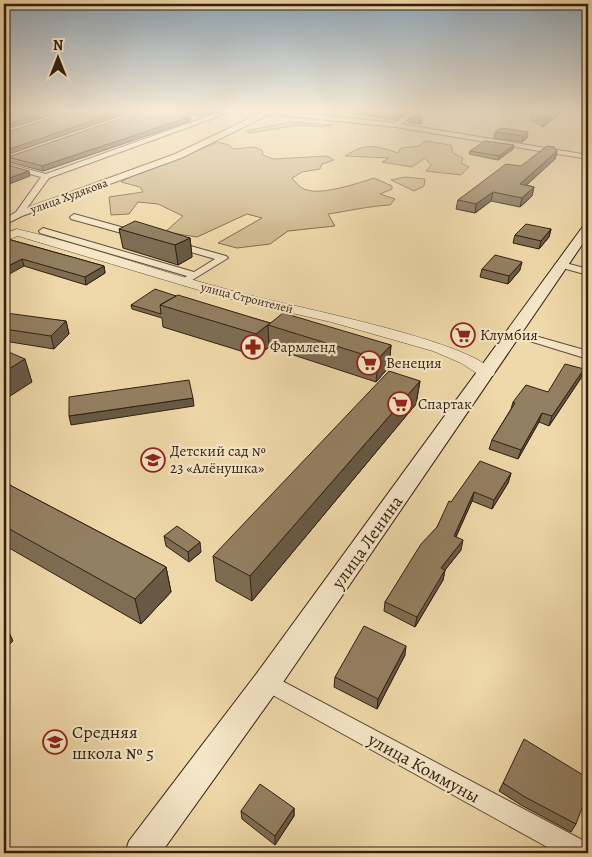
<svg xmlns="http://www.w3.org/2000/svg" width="592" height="857" font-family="Alegreya,serif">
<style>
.green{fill:#cfb98f;stroke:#806c50}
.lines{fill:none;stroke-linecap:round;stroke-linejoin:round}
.minor-casing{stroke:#604d38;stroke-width:2}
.tertiary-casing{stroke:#604d38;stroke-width:1}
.secondary-casing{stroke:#301f12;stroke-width:2}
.minor{fill:#f5e6c7;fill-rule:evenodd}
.tertiary{fill:#f5e6c7;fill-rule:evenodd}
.secondary{fill:#f5e6c7;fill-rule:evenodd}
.wall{fill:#7e6d53;stroke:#301f12}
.shaded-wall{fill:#675944;stroke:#301f12}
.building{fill:#937f61;stroke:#301f12}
.labels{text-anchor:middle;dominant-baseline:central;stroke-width:4.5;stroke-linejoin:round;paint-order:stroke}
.far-street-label{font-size:12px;fill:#301f12;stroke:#f5e6c7}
.poi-label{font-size:15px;fill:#301f12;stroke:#f5e6c7;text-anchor:start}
.near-street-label{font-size:18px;fill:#301f12;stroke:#f5e6c7}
.near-poi-label{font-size:18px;fill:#301f12;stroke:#f5e6c7;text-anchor:start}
</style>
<rect width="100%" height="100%" fill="#efd8a9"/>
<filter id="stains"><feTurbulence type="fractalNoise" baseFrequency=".004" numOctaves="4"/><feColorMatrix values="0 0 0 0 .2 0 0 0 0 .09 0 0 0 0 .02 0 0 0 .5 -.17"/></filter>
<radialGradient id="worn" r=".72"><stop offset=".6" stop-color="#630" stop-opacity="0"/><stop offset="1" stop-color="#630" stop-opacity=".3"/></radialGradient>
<!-- green -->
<path class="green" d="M290 122 332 125 323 127 299 125 250 133 246 131Z
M425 141 451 145 453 153 463 158 461 163 469 167 461 175 426 171 431 165 425 158 412 167 382 162 389 158 345 156C366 143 375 145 398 153L401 148 419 146Z
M218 142 229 145 233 149 254 147 262 150 263 155 273 159 327 156 334 160 322 164 320 169 302 172 292 178C296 183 301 189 307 190 323 195 359 183 374 178L392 186V189L380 194 395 199 390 205C369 206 349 211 328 214L335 226 288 231 270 244 237 248 218 243 262 218 247 214 197 237 165 232 183 216 158 204 138 202 129 214 111 215 109 197 143 192 140 187 121 182 130 177Z
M405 177 425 179 424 186 414 191 391 180Z"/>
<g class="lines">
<!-- minor casing -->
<g class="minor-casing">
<path id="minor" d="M223 111H233L49 178 27 208 175 154 265 111H283L394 123 413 111H421L401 124 588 155V159L395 127 270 114 181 158 22 216 4 225V219L16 212 41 177 4 167V163L46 174Z
M74 214 139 232 141 234 136 237 71 219 70 217Z
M43 228 194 272 215 259 170 246V242H176L226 256 228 258 184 285 179 282 187 276 40 233 39 231Z
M562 262 588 269V275L559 267V263Z
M514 330 588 351V359L510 335 508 333 510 331Z
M267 673 588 843V853H558L260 688 257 682 260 676Z"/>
</g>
<!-- tertiary casing -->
<g class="tertiary-casing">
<path id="tertiary" d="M17 229C88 246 158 271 229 290 277 304 471 339 495 373L493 376H481L461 363 433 351 331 322 222 297 18 236 4 241V234Z"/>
</g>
<!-- secondary casing -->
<g class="secondary-casing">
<path id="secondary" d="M588 224V236L277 691 161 853H125L129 841 257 673 584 225Z"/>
</g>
<!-- minor -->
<use href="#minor" class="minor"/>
<!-- tertiary -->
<use href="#tertiary" class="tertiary"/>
<!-- secondary -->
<use href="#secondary" class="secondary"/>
</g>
<!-- wall -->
<path class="wall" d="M169 111H218L205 116Z
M353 111H407V113L395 120 353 113Z
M536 111H564L543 127 531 120 532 114Z
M422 116 421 124 408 122V119Z
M190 117V121L43 171 9 162 8 157Z
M495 132H528L527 138 522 142 494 138Z
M513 149 498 160 469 154 470 151Z
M557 151 555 159 526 185 534 187 532 196 520 207 491 201 475 213 456 209 458 200Z
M119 229 190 238 192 257 178 265 123 248Z
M551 229 549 237 539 249 513 243 515 235Z
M4 238 104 266 105 273 86 285 24 266Z
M482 269 520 270 508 284 480 277Z
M176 296 270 323 391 345 389 367 376 382 269 347 257 356 163 327 162 318 132 309 131 305Z
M4 315 66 321 69 334 54 349 4 341Z
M581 378 549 426 539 422 518 459 489 449 492 440 511 409 513 402 548 392Z
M420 381 416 404 252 601 216 581 213 556Z
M511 473 508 483 492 509 472 501 456 537 461 550 445 570 443 580 415 627 384 611 385 602 437 527 451 502Z
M4 482 166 567 171 592 141 624 4 545Z
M164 536 201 552 189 562 166 546Z
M405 655 377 709 334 687 335 677Z
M503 783 576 824 571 832 521 805 499 791Z
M294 808V816L275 845 242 819 241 811Z"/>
<!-- shaded-wall -->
<path class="shaded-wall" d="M48 111H64L4 130V125Z
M120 111H134L4 156V151Z
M205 111H218L205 116Z
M401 111H407V113L395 120 396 115Z
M557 111H564L543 127 544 121Z
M190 117V121L43 171 42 166Z
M528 132 527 138 522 142 523 136Z
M514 145 513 149 498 160 499 156Z
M557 151 555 159 518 193 520 184Z
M29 171 30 176 4 186V180Z
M534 187 532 196 520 207 522 198Z
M493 192 491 201 475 213 476 204Z
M551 229 549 237 539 249 541 241Z
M190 238 192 257 178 265 175 245Z
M22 259 24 266 4 277V268Z
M522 262 520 270 508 284 509 276Z
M104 266 105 273 86 285 85 277Z
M66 321 69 334 54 349 51 336Z
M268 325 269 347 257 356 256 334Z
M391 345 389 367 376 382 378 359Z
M25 359 32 382 4 400V372Z
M584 369 581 378 549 426 552 416Z
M420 381 416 404 252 601 250 576Z
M193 398 194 406 71 425 69 416Z
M542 413 539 422 518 459 521 450Z
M511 473 508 483 492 509 494 500Z
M474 492 472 501 452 545 454 536Z
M463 540 461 550 445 570 443 580 415 627 417 617 441 568Z
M200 542 201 552 189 562 188 552Z
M166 567 171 592 141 624 135 599Z
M9 632 13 641 4 649 8 658 4 661V636Z
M406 646 405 655 377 709 378 699Z
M294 808V816L275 845V836Z"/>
<!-- building -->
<path class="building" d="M4 111H48L4 125Z
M72 111H120L4 151V133Z
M142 111H167L190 117 42 166 8 157Z
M373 111H401L396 115Z
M536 111H557L544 121 532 114Z
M416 114 422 116 421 121 408 119Z
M501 128 528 132 523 136 495 132Z
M485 141 514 145 499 156 470 151Z
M547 146 554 147 557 151 520 184 534 187 522 198 493 192 476 204 458 200 506 164 521 166Z
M4 164 29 171 4 180Z
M135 221 190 238 175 245 119 229Z
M526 224 551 229 541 241 515 235Z
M4 238 104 266 85 277 22 259 4 268Z
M495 255 522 262 509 276 482 269Z
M155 289 176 296 160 305 161 314 131 305Z
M178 295 270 323 256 334 160 305Z
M6 313 66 321 51 336 4 329V315Z
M283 313 391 345 378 359 268 325Z
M4 350 25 359 4 372Z
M565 364 584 369 552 416 542 413 521 450 492 440 515 403 513 402 526 385 548 392Z
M389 371 420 381 250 576 213 556Z
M189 380 193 398 69 416V397Z
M480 461 511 473 494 500 474 492 454 536 463 540 441 568 445 570 417 617 385 602 421 544 437 527 449 501 451 502Z
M4 482 166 567 135 599 4 526Z
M177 526 200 542 188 552 164 536Z
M364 626 406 646 378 699 335 677Z
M4 628 9 632 4 636Z
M524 739 588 778V792L576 824 525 797 503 783Z
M260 784 294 808 275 836 241 811Z"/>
<!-- sky -->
<linearGradient id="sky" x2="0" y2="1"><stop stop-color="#91a9ba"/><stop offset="0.48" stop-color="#f8edd8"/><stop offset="1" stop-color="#f8edd8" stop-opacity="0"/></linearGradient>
<rect width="592" height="231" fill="url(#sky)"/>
<!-- icons -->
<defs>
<g id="supermarket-ring" transform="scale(1.25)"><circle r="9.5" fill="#f5e6c7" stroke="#8f2418" stroke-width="1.5"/><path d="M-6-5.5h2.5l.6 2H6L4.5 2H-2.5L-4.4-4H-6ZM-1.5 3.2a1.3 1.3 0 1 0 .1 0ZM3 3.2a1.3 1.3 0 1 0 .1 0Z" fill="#8f2418"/></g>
<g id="pharmacy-ring" transform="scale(1.25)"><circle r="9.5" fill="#f5e6c7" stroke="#8f2418" stroke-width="1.5"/><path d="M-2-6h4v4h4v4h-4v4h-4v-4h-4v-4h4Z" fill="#8f2418"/></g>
<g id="school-ring" transform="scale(1.25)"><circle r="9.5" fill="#f5e6c7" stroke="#8f2418" stroke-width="1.5"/><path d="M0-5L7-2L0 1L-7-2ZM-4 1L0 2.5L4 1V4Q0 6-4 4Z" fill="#8f2418"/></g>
</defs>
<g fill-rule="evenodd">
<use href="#supermarket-ring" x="463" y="335"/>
<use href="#pharmacy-ring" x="253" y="347"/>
<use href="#supermarket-ring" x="369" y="363"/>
<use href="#supermarket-ring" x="400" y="404"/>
<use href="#school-ring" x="153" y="460"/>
<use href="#school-ring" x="55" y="742"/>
</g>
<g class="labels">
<!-- far-street labels -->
<g class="far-street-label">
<text transform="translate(69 196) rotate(-20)">улица Худякова</text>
<text transform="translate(247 298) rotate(14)">улица Строителей</text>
</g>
<!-- poi labels -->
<g class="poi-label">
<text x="480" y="335">Клумбия</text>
<text x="270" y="347">Фармленд</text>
<text x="386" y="363">Венеция</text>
<text x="418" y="404">Спартак</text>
<text x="170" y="451">Детский сад №<tspan x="170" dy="17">23 «Алёнушка»</tspan></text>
</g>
<!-- near-street labels -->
<g class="near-street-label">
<text transform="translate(367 542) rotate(-55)">улица Ленина</text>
<text transform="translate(424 768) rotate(29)">улица Коммуны</text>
</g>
<!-- near-poi labels -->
<g class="near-poi-label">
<text x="72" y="732">Средняя<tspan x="72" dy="21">школа № 5</tspan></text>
</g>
</g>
<!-- margin -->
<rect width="592" height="857" fill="none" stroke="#efd8a9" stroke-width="20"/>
<rect x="5" y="5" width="582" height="847" fill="none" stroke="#301f12" stroke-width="2.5"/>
<rect x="10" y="10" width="572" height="837" fill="none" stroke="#301f12"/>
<!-- north arrow -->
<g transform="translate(58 58)" stroke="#f5e6c7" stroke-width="4" paint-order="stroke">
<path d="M0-4L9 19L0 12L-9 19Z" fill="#301f12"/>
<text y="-8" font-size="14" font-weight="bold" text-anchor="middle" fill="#301f12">N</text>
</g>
<rect width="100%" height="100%" filter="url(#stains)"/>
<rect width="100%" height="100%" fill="url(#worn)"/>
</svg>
